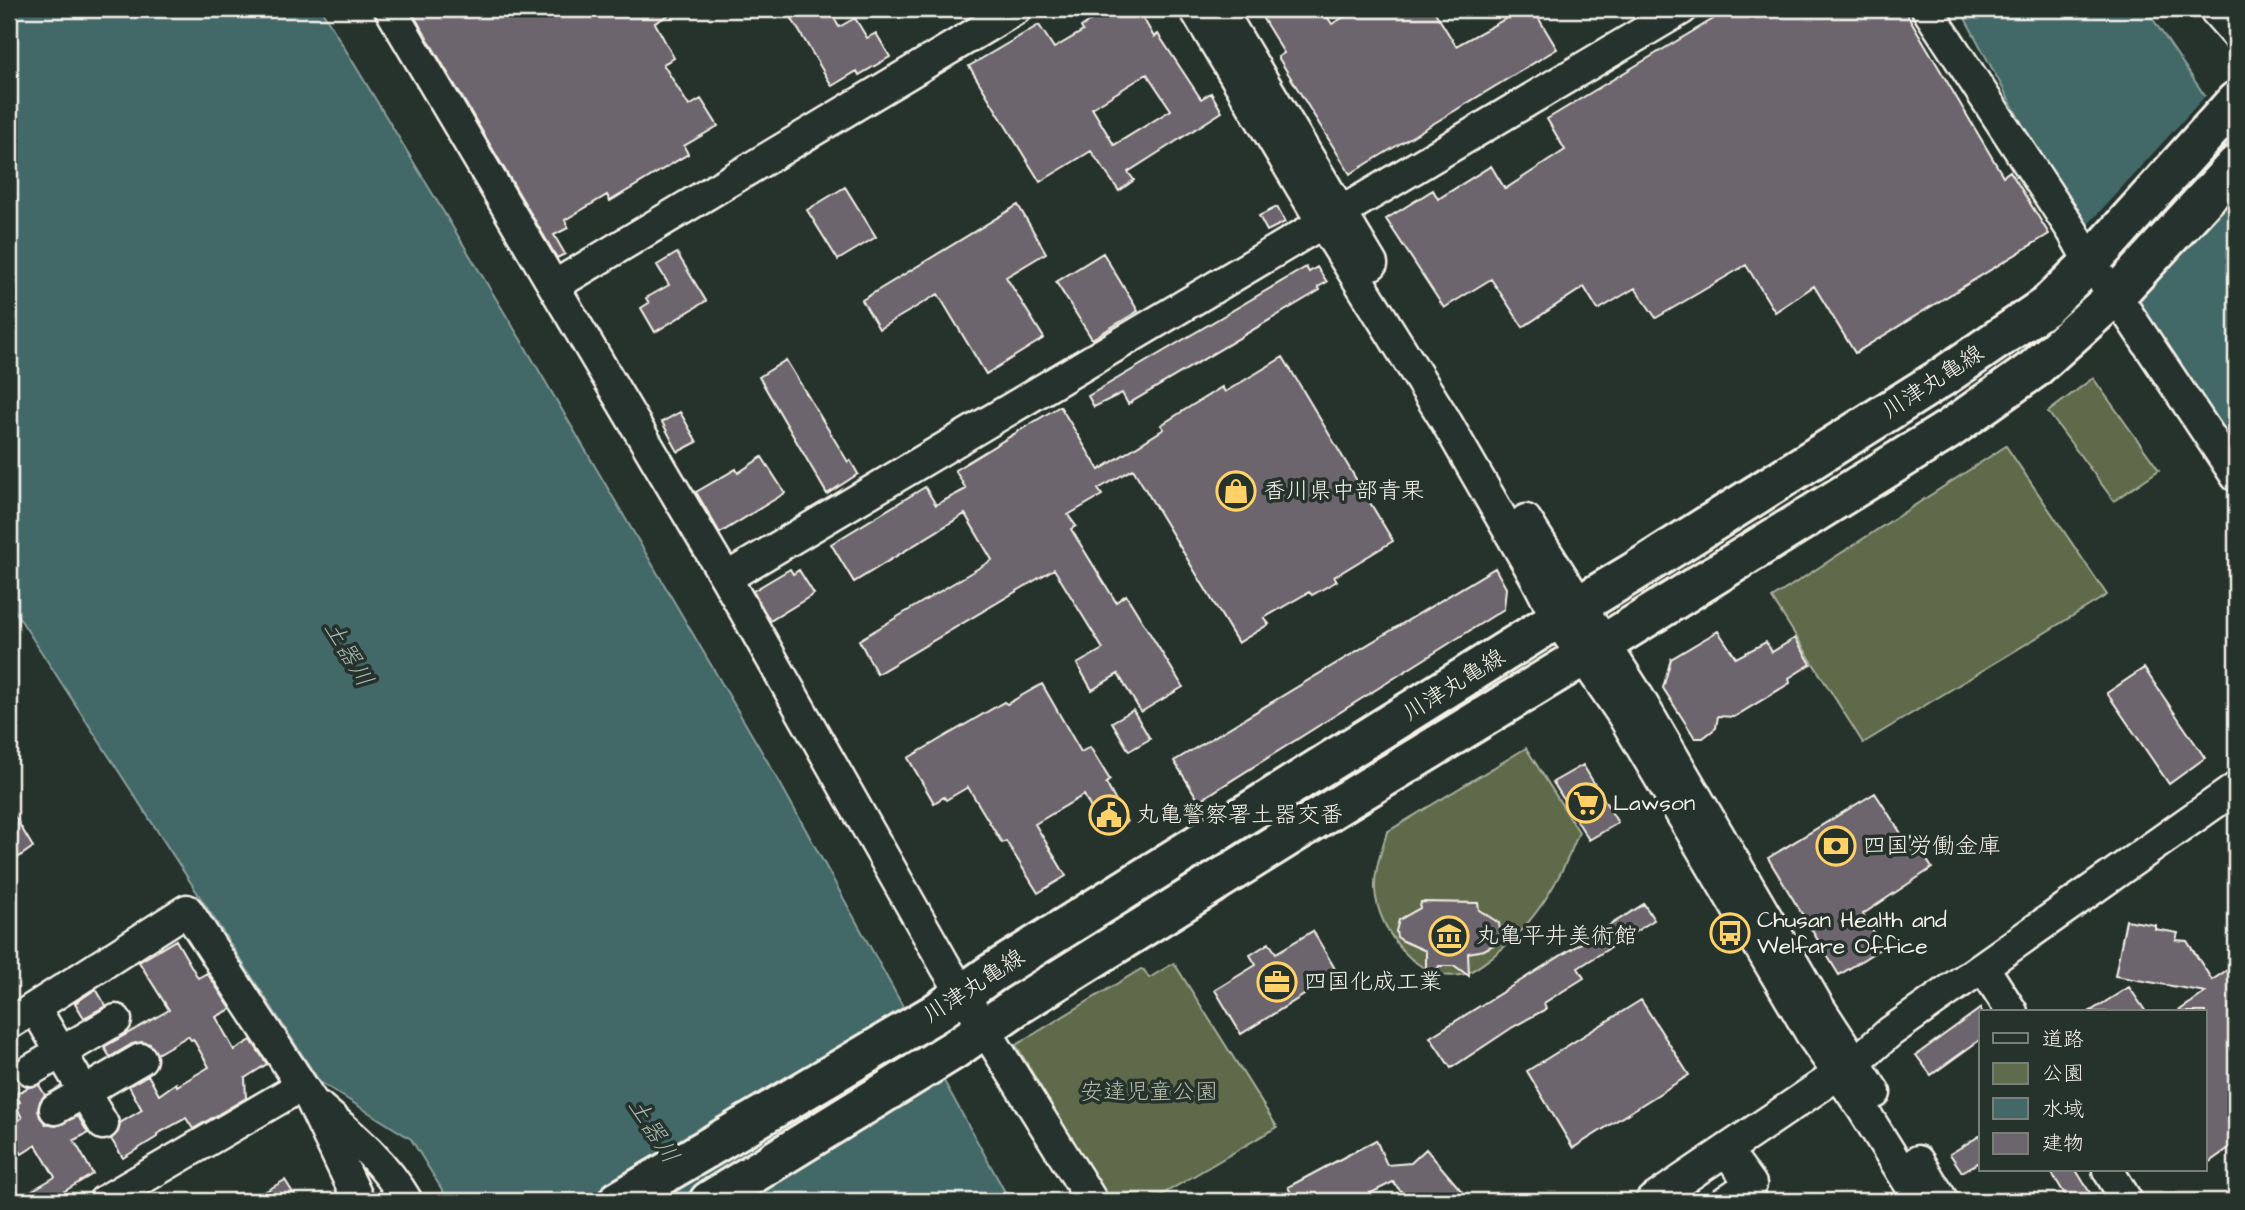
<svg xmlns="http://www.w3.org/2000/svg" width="2245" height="1210" font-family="'Architects Daughter','Klee One',sans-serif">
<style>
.green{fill:#5e6b4c;stroke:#a9ae9a;stroke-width:2}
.water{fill:#436867;stroke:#8a9f9b;stroke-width:2}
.pier{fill:#26332d}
.building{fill:#6d656d;stroke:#f4f1e8;stroke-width:2;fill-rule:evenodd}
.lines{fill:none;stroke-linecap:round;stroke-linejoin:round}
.minor-casing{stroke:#f4f1e8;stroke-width:35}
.major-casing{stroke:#f4f1e8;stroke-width:44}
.minor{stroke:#26332d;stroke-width:30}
.major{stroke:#26332d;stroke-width:38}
.labels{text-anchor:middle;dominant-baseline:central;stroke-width:7;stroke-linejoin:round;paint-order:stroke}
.street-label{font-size:23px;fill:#f4f1e8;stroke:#26332d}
.poi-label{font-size:23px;fill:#f4f1e8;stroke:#26332d;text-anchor:start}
.park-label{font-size:23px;fill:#b8bbaa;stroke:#26332d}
.water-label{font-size:24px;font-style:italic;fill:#adbab4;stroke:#26332d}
</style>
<rect width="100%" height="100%" fill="#26332d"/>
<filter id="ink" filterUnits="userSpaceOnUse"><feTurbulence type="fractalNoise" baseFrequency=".0143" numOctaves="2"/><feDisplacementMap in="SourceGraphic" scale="14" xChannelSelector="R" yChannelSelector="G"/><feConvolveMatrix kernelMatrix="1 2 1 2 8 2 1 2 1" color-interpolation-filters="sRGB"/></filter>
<g filter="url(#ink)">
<!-- green -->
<path class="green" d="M2093 378 2159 470 2114 501 2048 412Z
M2006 446 2107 595 1863 743 1772 598Z
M1526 748 1579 832C1560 881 1535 924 1492 957 1484 963 1474 971 1465 974 1419 986 1377 930 1375 889 1374 870 1382 850 1387 832Z
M1174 963 1277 1127 1151 1201H1108L1016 1045 1141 969 1144 970 1149 978Z"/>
<!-- water -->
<path class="water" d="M9 9H321L527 350 780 783 1010 1201H449L411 1139 320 1082 9 602Z
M1960 9H2146L2205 96 2236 129V456L2145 312 2085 228 2080 231Z"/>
<!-- pier -->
<path class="pier" d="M2208 93 2232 119 2103 260 2081 232Z"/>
<!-- building -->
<path class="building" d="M410 9H679L655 23 674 58 663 64 689 106 701 99 718 126 684 146 688 154 610 201 607 195 565 220 568 228 554 235 565 254 557 258Z
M786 9H829L839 27 855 18 867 38 876 33 890 57 859 75 857 71 832 86Z
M1096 9H1138L1154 37 1158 34 1201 99 1211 93 1222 112 1128 172 1134 180 1119 191 1091 151 1040 182 969 66 1039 25 1054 48 1083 31 1081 27 1099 15ZM1147 74 1171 110 1114 145 1092 108Z
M1257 9H1322L1332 24 1358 9H1433L1456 46 1509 17 1504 9H1533L1557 49 1350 174 1278 57 1284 53Z
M1730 9H1904L2003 176 2010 171 2049 234 1855 353 1814 286 1775 312 1746 265 1656 318 1635 288 1598 310 1584 287 1523 327 1491 279 1444 308 1386 219 1433 190 1438 199 1491 166 1505 189 1565 150 1547 119Z
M845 187 876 237 838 260 807 210Z
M1018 205 1046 253 1006 277 1044 338 986 374 938 294 879 329 862 300Z
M1277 207 1285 222 1267 231 1259 216Z
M677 253 706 301 655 332 641 308 649 303 646 298 669 285 657 265Z
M1103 253 1138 311 1092 339 1056 282Z
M1306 267 1309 272 1317 267 1327 282 1318 287 1320 290 1128 404 1122 393 1094 407 1088 396Z
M1283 357 1393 541 1334 577 1337 581 1312 595 1309 592 1264 618 1269 624 1238 643 1133 469 1098 489 1102 495 1068 515 1076 526 1071 529 1116 602 1126 595 1183 687 1141 712 1118 674 1092 690 1077 664 1103 649 1054 569 877 674 859 640 992 560 965 514 854 582 831 544 925 487 936 505 966 489 955 470 1060 406 1099 470 1164 429 1161 425 1183 411 1222 387 1225 392Z
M786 360 848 462 850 460 858 474 827 494 759 377Z
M680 412 697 442 678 452 662 422Z
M762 457 785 493 720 533 696 492 736 469 738 473Z
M1495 568 1506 588 1504 609 1199 801 1174 761Z
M790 569 793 574 799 570 814 594 770 621 753 591Z
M1718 631 1736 658 1766 642 1772 652 1795 638 1811 664 1789 678 1790 683 1734 717 1718 716 1716 728 1703 738H1695L1663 688 1671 659Z
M2144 668 2205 758 2169 784 2107 693Z
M1042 684 1081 752 1090 747 1110 780 1106 783 1127 822 1104 834 1084 795 1035 824 1066 876 1038 893 1006 841 1002 843 968 787 946 800 944 797 934 803 908 758 1004 702 1007 704Z
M1133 710 1150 739 1129 751 1112 722Z
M1583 765 1618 823 1589 840 1553 782Z
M1875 793 1906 841 1912 837 1932 868 1863 914 1883 947 1839 975 1768 858Z
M9 807 33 847 9 864Z
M1421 902 1478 903 1479 910 1499 923 1501 936 1497 943 1484 950 1468 953 1469 976 1455 966H1439L1426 987V951L1403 941 1397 937 1396 931 1399 920 1420 908Z
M1644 904 1654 920 1578 968 1584 978 1544 1003 1546 1009 1513 1027 1451 1068 1430 1037Z
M2126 920 2155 925V929L2178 933 2176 940 2187 941 2212 980 2236 964V1143L2205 1165V1012H2177L2206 992 2115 976Z
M1313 931 1338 974 1241 1034 1215 990 1256 965 1250 955 1269 943 1276 953Z
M176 940 198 978 207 973 231 1009 216 1017 234 1050 251 1040 267 1064 245 1078 246 1098 193 1129 186 1118 157 1134V1137L123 1158 111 1139 118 1132 120 1123 142 1110 129 1086 148 1075 159 1095 176 1083 177 1086 209 1067 193 1039 191 1040 188 1036 157 1054 150 1044 142 1042 132 1044 110 1057 104 1047 169 1010 139 962Z
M2129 987 2146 1012H2089Z
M96 989 106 1006 84 1018 75 1003Z
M1641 1000 1689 1075 1573 1148 1527 1071Z
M1981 1008V1039L1931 1075 1916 1055Z
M39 1085 45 1095 40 1101 38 1110 40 1117 46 1124 56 1126 78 1116 88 1133 74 1140 93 1174 48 1201H14L55 1177 36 1145 22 1154 16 1147 9 1152V1126L22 1118 15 1104 20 1102 15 1094 29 1087Z
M1981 1135V1161L1962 1172 1950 1154Z
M1376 1140 1387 1165 1411 1163 1426 1149 1470 1201H1409L1393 1182 1355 1201H1295L1288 1187Z
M2050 1170H2076L2095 1201H2069Z
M285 1180 298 1201H249Z"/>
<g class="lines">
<!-- minor casing -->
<g class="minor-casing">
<path id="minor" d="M390 9 726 578 946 967 1092 1201
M1195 9 1322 222 1444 418 1536 578 1557 619 1622 714 1814 1039 1862 1108 1920 1201
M1220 9 1372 264
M1927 9 2073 232 2090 263 2126 311 2236 476
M2214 9 2236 34
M554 286 1016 9
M1526 520 1635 691 1817 1004 1875 1093
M726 578 1682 9
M1984 968 2012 1012
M35 1008 103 1124
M9 1024 187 910 311 1100 359 1201
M31 1070 116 1020
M319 1107C353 1136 385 1163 407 1201
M55 1109 141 1059
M1726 1150 1751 1184 1726 1201
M1918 1161 1943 1201
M2108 1170 2127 1201
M104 1201 301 1086
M1651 1201 1856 1062 1890 1032 2236 788"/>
</g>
<!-- major casing -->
<g class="major-casing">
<path id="major" d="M618 1201 934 1014 992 973 1581 604 1634 572 1944 376 2046 306 2090 263 2236 101
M709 1201 955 1049 1018 1005 1334 808 1605 643 1948 430 2034 369 2115 296 2236 165"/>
</g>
<!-- minor -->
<use href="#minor" class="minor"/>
<!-- major -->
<use href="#major" class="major"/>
</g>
</g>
<!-- icons -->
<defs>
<g id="shop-ring" transform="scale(2.0125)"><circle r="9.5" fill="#26332d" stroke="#ffd166" stroke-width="1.5"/><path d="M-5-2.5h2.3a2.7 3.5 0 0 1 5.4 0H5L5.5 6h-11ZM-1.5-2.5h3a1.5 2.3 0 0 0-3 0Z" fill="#ffd166"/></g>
<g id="supermarket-ring" transform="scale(2.0125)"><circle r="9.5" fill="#26332d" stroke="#ffd166" stroke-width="1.5"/><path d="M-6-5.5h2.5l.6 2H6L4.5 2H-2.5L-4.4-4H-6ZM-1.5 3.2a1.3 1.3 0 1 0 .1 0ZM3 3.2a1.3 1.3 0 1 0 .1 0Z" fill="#ffd166"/></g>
<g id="civic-ring" transform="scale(2.0125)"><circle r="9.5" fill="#26332d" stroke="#ffd166" stroke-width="1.5"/><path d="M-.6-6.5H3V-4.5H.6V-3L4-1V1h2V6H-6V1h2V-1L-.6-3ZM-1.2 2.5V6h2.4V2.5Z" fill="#ffd166"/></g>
<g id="bank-ring" transform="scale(2.0125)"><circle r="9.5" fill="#26332d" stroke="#ffd166" stroke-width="1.5"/><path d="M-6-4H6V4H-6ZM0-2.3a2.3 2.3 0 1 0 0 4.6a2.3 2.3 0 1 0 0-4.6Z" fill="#ffd166"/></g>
<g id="bus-ring" transform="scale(2.0125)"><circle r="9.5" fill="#26332d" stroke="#ffd166" stroke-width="1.5"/><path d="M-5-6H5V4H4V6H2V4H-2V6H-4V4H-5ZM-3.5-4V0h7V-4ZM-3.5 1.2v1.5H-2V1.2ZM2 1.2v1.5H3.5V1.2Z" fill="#ffd166"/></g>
<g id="museum-ring" transform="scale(2.0125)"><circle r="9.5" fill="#26332d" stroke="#ffd166" stroke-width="1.5"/><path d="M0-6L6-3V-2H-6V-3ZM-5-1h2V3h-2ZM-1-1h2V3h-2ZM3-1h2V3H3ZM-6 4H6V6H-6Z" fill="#ffd166"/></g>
<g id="office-ring" transform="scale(2.0125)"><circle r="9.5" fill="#26332d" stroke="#ffd166" stroke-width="1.5"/><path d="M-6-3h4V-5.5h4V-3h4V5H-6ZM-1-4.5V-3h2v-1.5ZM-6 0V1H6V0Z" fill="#ffd166"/></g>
</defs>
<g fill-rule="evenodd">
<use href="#shop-ring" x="1236" y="491"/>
<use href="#supermarket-ring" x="1586" y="803"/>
<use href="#civic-ring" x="1109" y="815"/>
<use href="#bank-ring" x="1836" y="846"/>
<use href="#bus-ring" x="1730" y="933"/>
<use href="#museum-ring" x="1449" y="936"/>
<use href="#office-ring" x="1277" y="982"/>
</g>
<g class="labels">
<!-- street labels -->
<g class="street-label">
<text transform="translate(1933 382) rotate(-33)">川津丸亀線</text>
<text transform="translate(1454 685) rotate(-32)">川津丸亀線</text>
<text transform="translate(974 986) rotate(-33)">川津丸亀線</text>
</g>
<!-- poi labels -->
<g class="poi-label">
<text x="1263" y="491">香川県中部青果</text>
<text x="1613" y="803">Lawson</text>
<text x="1136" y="815">丸亀警察署土器交番</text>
<text x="1863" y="846">四国労働金庫</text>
<text x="1757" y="920">Chusan Health and<tspan x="1757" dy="26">Welfare Office</tspan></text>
<text x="1476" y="936">丸亀平井美術館</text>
<text x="1304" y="982">四国化成工業</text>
</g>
<!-- park labels -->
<g class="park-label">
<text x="1149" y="1092">安達児童公園</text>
</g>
<!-- water labels -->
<g class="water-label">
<text transform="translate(348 654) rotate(59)">土器川</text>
<text transform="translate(653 1131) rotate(57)">土器川</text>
</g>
</g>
<!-- margin -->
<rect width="2245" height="1210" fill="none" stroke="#26332d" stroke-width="35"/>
<rect x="18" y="18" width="2210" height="1175" fill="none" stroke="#f4f1e8" stroke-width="2.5" filter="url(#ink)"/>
<!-- legend -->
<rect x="1979" y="1010" width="228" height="161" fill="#26332d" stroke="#787f78" stroke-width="2"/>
<rect x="1993" y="1033" width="35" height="10" fill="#26332d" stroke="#787f78" stroke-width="2"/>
<text x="2042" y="1046" font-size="21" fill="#f4f1e8">道路</text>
<rect x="1993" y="1063" width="35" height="21" fill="#5e6b4c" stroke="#787f78" stroke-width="2"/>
<text x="2042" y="1080" font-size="21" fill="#f4f1e8">公園</text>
<rect x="1993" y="1098" width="35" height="21" fill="#436867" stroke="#787f78" stroke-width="2"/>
<text x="2042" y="1116" font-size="21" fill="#f4f1e8">水域</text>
<rect x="1993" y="1133" width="35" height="21" fill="#6d656d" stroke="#787f78" stroke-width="2"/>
<text x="2042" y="1150" font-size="21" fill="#f4f1e8">建物</text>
</svg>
